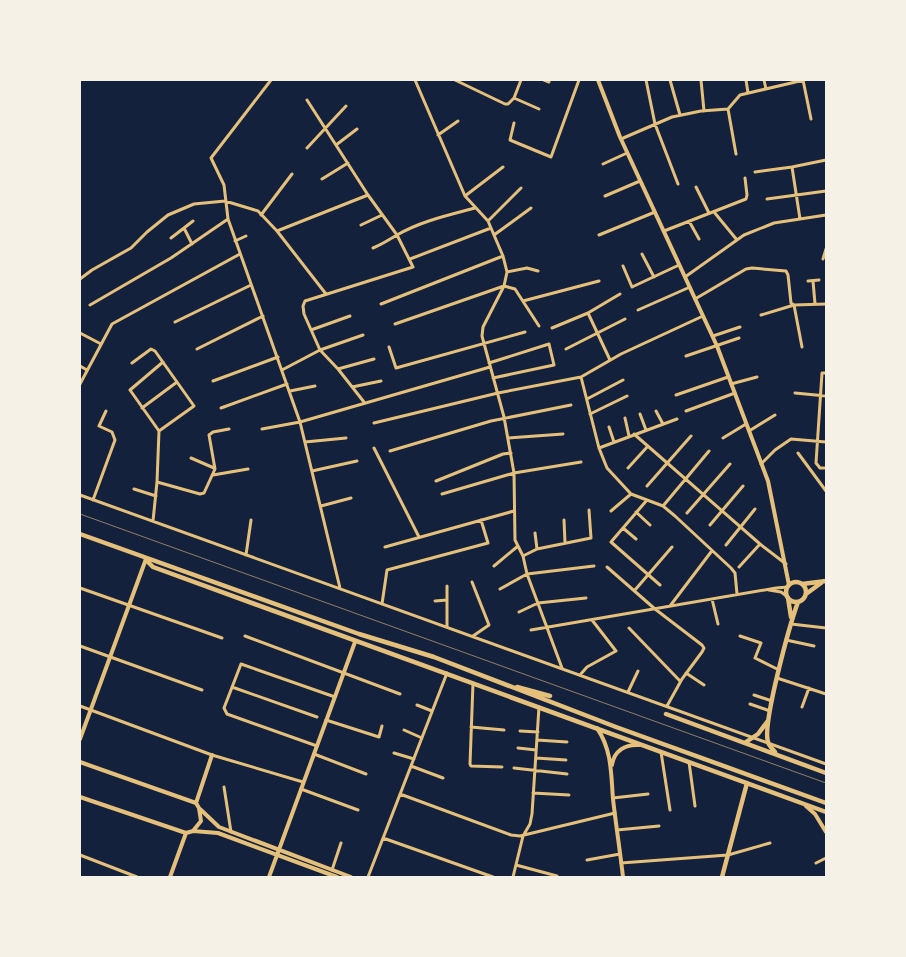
<svg xmlns="http://www.w3.org/2000/svg" width="906" height="957" font-family="'Sofia Sans Condensed',sans-serif">
<style>
.lines{fill:none;stroke-linecap:round;stroke-linejoin:round}
.minor{stroke:#e5c07b;stroke-width:3}
.tertiary{stroke:#e5c07b;stroke-width:4}
.secondary{stroke:#e5c07b;stroke-width:4.5}
.rail{stroke:#918062;stroke-width:1}
</style>
<rect width="100%" height="100%" fill="#14213d"/>
<g class="lines">
<!-- minor -->
<path class="minor" d="M271 80 211 158 224 185 228 219 300 422 340 588
M415 80 465 196 488 221 503 256 507 272 504 286 483 327 482 336 504 417 514 473 515 540 523 556 527 574 562 668
M455 80 505 104H508L514 98
M521 80 514 98 539 109
M544 80 549 82
M646 80 655 124 678 184
M670 80 680 115
M701 80 704 111
M746 80 748 93
M764 80 766 89
M803 80 811 119
M307 100 368 195 397 235 413 267 305 301 303 306 304 314 320 350 338 369 364 402
M728 109 740 95 804 80
M728 109 736 154
M514 123 510 140 551 157 579 80
M438 135 458 121
M621 139 672 117 701 111 728 109
M336 145 357 129
M307 148 346 106
M603 164 627 153
M755 172 792 167
M322 179 348 163
M696 187 709 213
M465 196 503 167
M605 196 640 181
M767 199 826 191
M714 212 737 240
M261 215 292 174
M800 219 792 167 826 160
M488 221 521 188
M689 221 699 239
M361 225 382 215
M184 228 193 221
M277 231 368 195
M664 231 746 199 747 195 745 178
M494 235 531 208
M599 235 655 212
M171 238 184 228 192 244
M235 241 246 236
M373 248C383 244 388 240 397 235 421 221 449 215 475 208
M642 254 654 277
M410 259 491 228
M823 259 826 249
M623 266 632 287 679 265
M507 272 527 268 538 271
M685 277 744 235 774 223 826 215
M80 279 92 270 131 248 147 232 168 215 194 204 225 201 258 211 277 231 326 294
M808 281 819 280
M813 281 815 304
M695 299 746 269 752 268 786 271 788 275 791 303 794 305 802 347
M523 301 599 281
M381 304 503 256
M90 305 171 258 228 219
M638 310 690 287
M588 313 610 360
M761 315 794 305 826 304
M175 322 251 285
M395 324 504 286 515 289 539 326
M552 328 588 313 620 294
M311 330 350 316
M80 333 101 344
M713 336 740 327
M389 347 396 368 525 332
M197 349 263 316
M566 349 625 319
M686 356 739 338
M132 363 151 349 155 351 194 406 159 431
M489 363 549 344 554 365 493 378
M80 366 87 370
M338 369 374 359
M282 370 320 350 363 335
M826 373H822L816 463 820 468H826
M581 377 599 448 607 468 631 494 663 506 675 516 731 568 735 573 737 594
M213 381 278 357
M80 384 112 324 240 254
M731 384 757 377
M352 387 381 381
M290 391 315 386
M795 393 826 396
M676 395 728 377
M587 399 623 380
M142 408 177 382
M221 408 287 384
M656 411 663 424
M686 411 735 393
M590 414 627 396
M640 414 646 430
M625 418 629 436
M374 423 498 393 581 377 621 354 703 316
M609 427 614 442
M262 429 300 422 490 367
M749 431 775 415
M634 434 760 544 786 564
M508 438 563 434
M723 438 746 424
M305 442 346 438
M374 448 419 537
M599 448 677 419
M390 451 491 421 571 405
M798 453 826 491
M191 458 214 468
M761 464 775 450 791 439 826 442
M628 468 648 446
M312 471 357 461
M213 475 248 469
M436 481 503 454 511 453
M157 482 200 494 204 493 215 469 209 435 213 432 229 429
M647 486 691 436
M134 489 156 496
M442 494 514 473 581 462
M80 495 826 764
M93 500 115 440 112 432 99 426 106 411
M647 500 611 542 660 585
M321 506 351 498
M663 506 709 451
M611 511 631 494
M636 512 650 525
M687 513 730 464
M564 520 565 543
M153 521 157 482 159 431 130 390 163 362
M710 525 743 486
M623 528 636 539
M535 533 537 549
M726 545 755 509
M385 547 514 511
M246 555 251 520
M523 556 537 549 591 538 589 510
M494 566 518 546
M607 567 655 609 702 645 704 648 702 652 682 679 667 706
M739 567 760 544
M472 582 489 625 473 636
M80 588 222 638
M500 589 527 574 594 566
M635 590 672 547
M769 590 781 592 788 597
M712 599 718 624
M435 601 447 600
M382 604 387 570 488 543 481 520
M670 606 711 552
M519 612 538 603 586 598
M791 624 826 628
M447 627V586
M629 628 680 681
M531 630 776 588 788 587
M245 636 400 694
M740 636 761 643 755 658 779 670
M786 640 814 646
M80 646 202 690
M686 673 704 685
M580 675 587 667 616 651 592 620
M777 678 826 694
M473 683 470 764 471 766 502 767
M232 687 317 717
M628 692 638 671
M754 695 772 701
M750 704 770 711
M417 705 432 711
M80 706 212 755 303 782
M802 707 809 688
M326 720 379 737 382 726
M471 727 504 730
M404 730 422 738
M520 731 538 732
M537 740 567 742
M317 746 227 714 224 708 241 664 335 697
M518 748 536 750
M661 752 670 810
M394 753 414 759
M314 754 366 774
M536 758 566 760
M689 762 695 806
M411 766 443 778
M514 768 567 774
M224 787 231 832
M301 789 358 810
M533 793 569 795
M400 794 511 835 520 836 615 813
M613 798 648 794
M617 830 659 826
M383 838 493 877
M80 855 137 877
M587 860 620 854
M621 863 728 855 770 843
M816 863 826 858
M516 865 557 876
M332 870 341 843
M368 877 447 673
M513 877 523 836 530 824 532 814 539 707"/>
<!-- tertiary -->
<path class="tertiary" d="M598 80 620 137 717 346 768 481 789 585
M597 728C612 750 611 774 613 799 616 825 620 851 623 877
M80 739 146 559
M80 762 196 803 199 808 201 821 193 831 186 833 80 797
M612 765C614 751 625 744 639 745
M196 803 212 755
M806 806 815 814 826 832
M200 809 219 827 351 877
M193 831 218 833 337 877
M170 877 186 833
M269 877 355 642"/>
<!-- secondary -->
<path class="secondary" d="M80 534 359 634 434 657 616 727 826 803
M146 560 153 567 826 812
M786 592a10 10 0 1 1 20 0a10 10 0 1 1-20 0Z
M802 584 826 581
M806 594 821 583
M788 598 791 617
M517 687 550 696
M666 714 826 773
M746 742 758 734 767 722
M775 752C773 749 769 746 768 742 762 724 790 624 798 602
M722 877 747 783"/>
<!-- rail -->
<path class="rail" d="M80 514 826 783"/>
</g>
<!-- border -->
<rect width="906" height="957" fill="none" stroke="#f6f1e7" stroke-width="162"/>
</svg>
